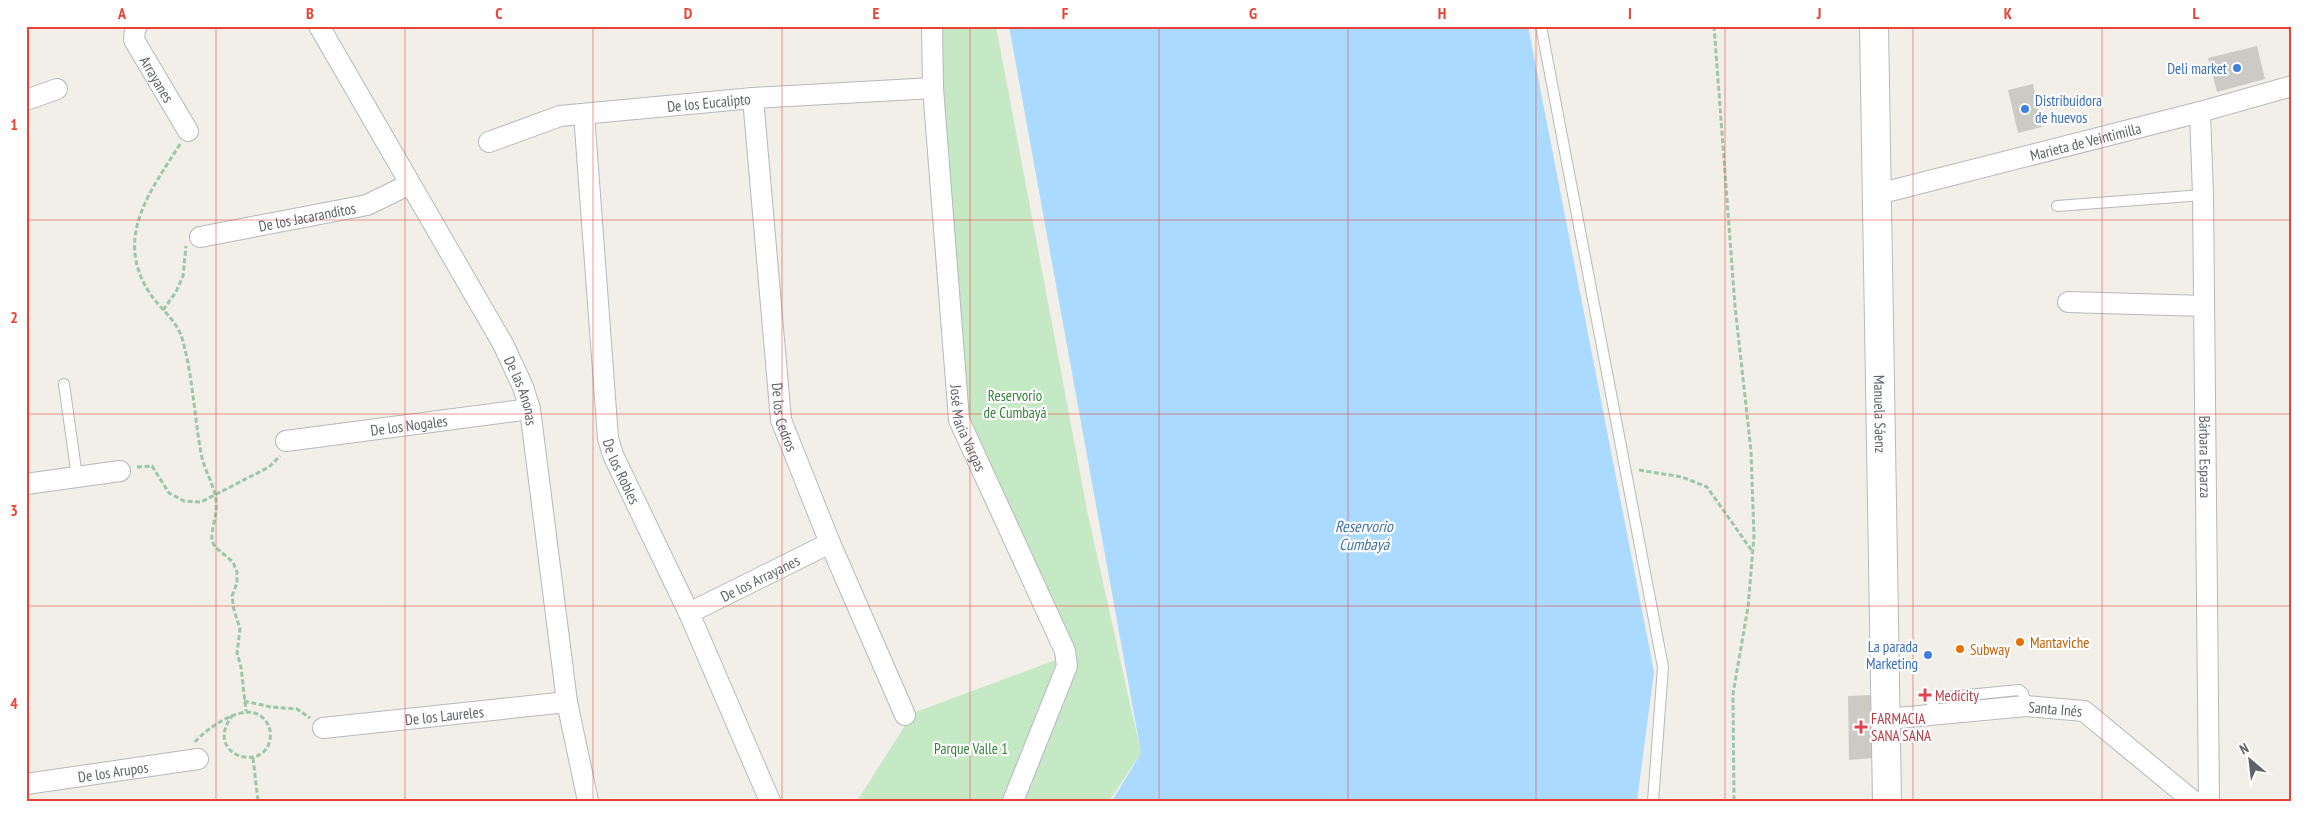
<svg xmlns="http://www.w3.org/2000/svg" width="2318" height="827" font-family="'PT Sans Narrow',sans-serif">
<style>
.green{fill:#c5e8c5}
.water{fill:#aadaff}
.building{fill:#cccac5}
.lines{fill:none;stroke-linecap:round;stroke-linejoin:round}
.lane-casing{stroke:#b5b8bc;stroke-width:12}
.street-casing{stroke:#b5b8bc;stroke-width:22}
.secondary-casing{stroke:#b6babf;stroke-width:30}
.path{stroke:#9cc7a9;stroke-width:3;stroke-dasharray:5 2.5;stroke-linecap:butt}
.lane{stroke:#fff;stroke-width:10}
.street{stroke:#fff;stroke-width:20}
.secondary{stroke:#fff;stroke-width:28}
.grid{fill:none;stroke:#ea4335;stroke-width:1;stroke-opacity:0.55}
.shop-dot{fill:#3f7fe0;stroke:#fff;stroke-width:2}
.food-dot{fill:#e8710a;stroke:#fff;stroke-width:2}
.health-dot{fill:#e0444e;stroke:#fff;stroke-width:2}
.labels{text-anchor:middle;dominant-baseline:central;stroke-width:4.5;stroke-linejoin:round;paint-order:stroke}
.shop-label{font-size:15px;fill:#366cbe;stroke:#fff;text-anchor:end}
.street-label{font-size:15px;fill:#5f6368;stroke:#fff}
.park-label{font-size:15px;fill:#348238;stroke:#fff}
.food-label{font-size:15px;fill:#c56008;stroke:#fff;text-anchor:start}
.health-label{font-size:15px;fill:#be3a42;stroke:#fff;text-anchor:start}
.water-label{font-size:16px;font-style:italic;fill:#4174aa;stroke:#fff}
.neatline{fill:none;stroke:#ea4335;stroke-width:2}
.grid-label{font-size:16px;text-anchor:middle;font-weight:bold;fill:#ea4335}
</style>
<rect width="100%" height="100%" fill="#f1efe8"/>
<!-- green -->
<path class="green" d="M926 26H996L1088 515 1141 753 1109 801H1021L1077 662 964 417Z
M1061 658 1008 801H857L913 713Z"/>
<!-- water -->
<path class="water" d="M1009 26H1528L1654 672 1637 801H1112L1141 753Z"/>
<!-- building -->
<path class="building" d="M2257 46 2265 79 2217 92 2208 58Z
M2033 84 2042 127 2018 133 2008 90Z
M1872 695 1874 758 1849 760 1848 696Z"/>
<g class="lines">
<!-- lane casing -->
<g class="lane-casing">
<path id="lane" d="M1541 26 1663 667 1653 801
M2057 206 2203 195
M64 384 77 477
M1932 715V701L1938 698 2019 690 2023 693 2026 706"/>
</g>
<!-- street casing -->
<g class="street-casing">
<g id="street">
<path id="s1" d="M137 26 135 29 134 40 188 131"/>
<path id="s2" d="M319 26 503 344 523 387 530 409 567 702 588 801"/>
<path id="s3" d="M932 26 933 88 959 420 1065 651 1067 666 1013 801"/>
<path id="s4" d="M753 98 781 420 830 543 905 715"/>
<path d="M26 100 57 89"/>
<path id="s5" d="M2200 112 2203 195 2209 801"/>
<path id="s6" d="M584 114 608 438 613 455 689 613 770 801"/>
<path id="s7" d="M489 142 560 116 753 98 933 88"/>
<path id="s8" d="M1878 194 2200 112 2292 86"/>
<path id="s9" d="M200 237 367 205 410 184"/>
<path d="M2068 302 2204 306"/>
<path id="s10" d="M286 441 530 409"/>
<path d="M26 484 120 471"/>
<path id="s11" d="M689 613 830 543"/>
<path id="s12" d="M1887 719 2026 706 2084 711 2193 801"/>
<path id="s13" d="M323 728 567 702"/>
<path id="s14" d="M26 784 198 759"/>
</g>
</g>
<!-- secondary casing -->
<g class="secondary-casing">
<g id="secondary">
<path id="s15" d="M1874 26 1887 801"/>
</g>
</g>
<!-- path -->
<path class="path" d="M1714 26 1735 306 1751 451 1754 536 1748 607 1733 694 1734 801
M180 144C150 192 114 237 149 292 159 308 176 319 182 338 193 376 194 415 201 453 204 470 214 484 216 500 218 514 211 527 212 541L215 547 233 562 237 572V583L232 596 234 610 240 629 237 653 241 667 246 711
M163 310 176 292 183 276 186 246
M137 467 152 466 169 493 184 501 201 502 269 467 280 456
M1639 470 1682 477 1707 487 1752 551
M244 701 271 707 297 709 310 718
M195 742C207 728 247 699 264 719 270 725 271 732 270 740 263 774 203 754 232 716
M253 758 258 801"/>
<!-- lane -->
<use href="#lane" class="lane"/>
<!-- street -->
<use href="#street" class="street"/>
<!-- secondary -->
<use href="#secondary" class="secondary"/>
</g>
<!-- grid -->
<path class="grid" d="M216 26V801M405 26V801M593 26V801M782 26V801M970 26V801M1159 26V801M1348 26V801M1536 26V801M1725 26V801M1913 26V801M2102 26V801M26 220H2292M26 414H2292M26 606H2292"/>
<!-- markers -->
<g class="shop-dot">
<circle cx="2237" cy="68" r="5"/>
<circle cx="2025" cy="109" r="5"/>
<circle cx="1928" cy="655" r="5"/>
</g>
<g class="food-dot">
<circle cx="2020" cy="642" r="5"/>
<circle cx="1960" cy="649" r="5"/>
</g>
<g class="health-dot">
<path d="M1922.5 687.5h5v5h5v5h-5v5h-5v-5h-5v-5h5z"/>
<path d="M1858.5 719.5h5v5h5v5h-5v5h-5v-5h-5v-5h5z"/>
</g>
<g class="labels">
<!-- shop labels -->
<g class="shop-label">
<text x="2227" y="68">Deli market</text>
<text x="2035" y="100" text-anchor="start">Distribuidora<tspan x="2035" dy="17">de huevos</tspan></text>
<text x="1918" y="646">La parada<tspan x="1918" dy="17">Marketing</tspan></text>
</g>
<!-- street labels -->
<g class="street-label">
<text stroke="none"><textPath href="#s1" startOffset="60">Arrayanes</textPath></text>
<text stroke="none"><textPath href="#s7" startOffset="225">De los Eucalipto</textPath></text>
<text stroke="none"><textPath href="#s8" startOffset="214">Marieta de Veintimilla</textPath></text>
<text stroke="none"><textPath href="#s9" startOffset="109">De los Jacaranditos</textPath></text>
<text stroke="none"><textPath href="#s2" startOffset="418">De las Anonas</textPath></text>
<text stroke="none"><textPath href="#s15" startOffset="388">Manuela Sáenz</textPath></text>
<text stroke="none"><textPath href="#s4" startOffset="321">De los Cedros</textPath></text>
<text stroke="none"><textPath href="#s10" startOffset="124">De los Nogales</textPath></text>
<text stroke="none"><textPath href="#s3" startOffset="405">José Maria Vargas</textPath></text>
<text stroke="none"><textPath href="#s5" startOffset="345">Bárbara Esparza</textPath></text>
<text stroke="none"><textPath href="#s6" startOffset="361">De los Robles</textPath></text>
<text stroke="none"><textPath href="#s11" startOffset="79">De los Arrayanes</textPath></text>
<text stroke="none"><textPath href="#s12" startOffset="169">Santa Inés</textPath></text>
<text stroke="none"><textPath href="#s13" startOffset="122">De los Laureles</textPath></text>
<text stroke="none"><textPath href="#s14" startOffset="88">De los Arupos</textPath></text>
</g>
<!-- park labels -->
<g class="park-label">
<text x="1015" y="395">Reservorio<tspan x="1015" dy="17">de Cumbayá</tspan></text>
<text x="971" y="748">Parque Valle 1</text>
</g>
<!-- food labels -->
<g class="food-label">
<text x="2030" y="642">Mantaviche</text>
<text x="1970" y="649">Subway</text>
</g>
<!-- health labels -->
<g class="health-label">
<text x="1935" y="695">Medicity</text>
<text x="1871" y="718">FARMACIA<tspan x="1871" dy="17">SANA SANA</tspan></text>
</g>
<!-- water labels -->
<g class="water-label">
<text x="1364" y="526">Reservorio<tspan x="1364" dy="18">Cumbayá</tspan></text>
</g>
</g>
<!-- border -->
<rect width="2318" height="827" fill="none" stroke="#ffffff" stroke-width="55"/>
<!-- north arrow -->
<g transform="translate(2250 760) rotate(332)" stroke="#ffffff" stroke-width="4" paint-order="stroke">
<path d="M0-4L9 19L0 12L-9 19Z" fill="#5f6368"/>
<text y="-8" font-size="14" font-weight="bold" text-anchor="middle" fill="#5f6368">N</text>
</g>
<rect x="28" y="28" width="2262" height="772" class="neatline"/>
<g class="grid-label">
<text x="122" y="19">A</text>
<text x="310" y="19">B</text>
<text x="499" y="19">C</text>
<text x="688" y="19">D</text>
<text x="876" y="19">E</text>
<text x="1065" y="19">F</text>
<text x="1253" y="19">G</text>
<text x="1442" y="19">H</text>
<text x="1630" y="19">I</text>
<text x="1819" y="19">J</text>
<text x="2008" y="19">K</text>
<text x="2196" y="19">L</text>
<text x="14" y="130">1</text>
<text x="14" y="323">2</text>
<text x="14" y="516">3</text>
<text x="14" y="709">4</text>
</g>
</svg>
